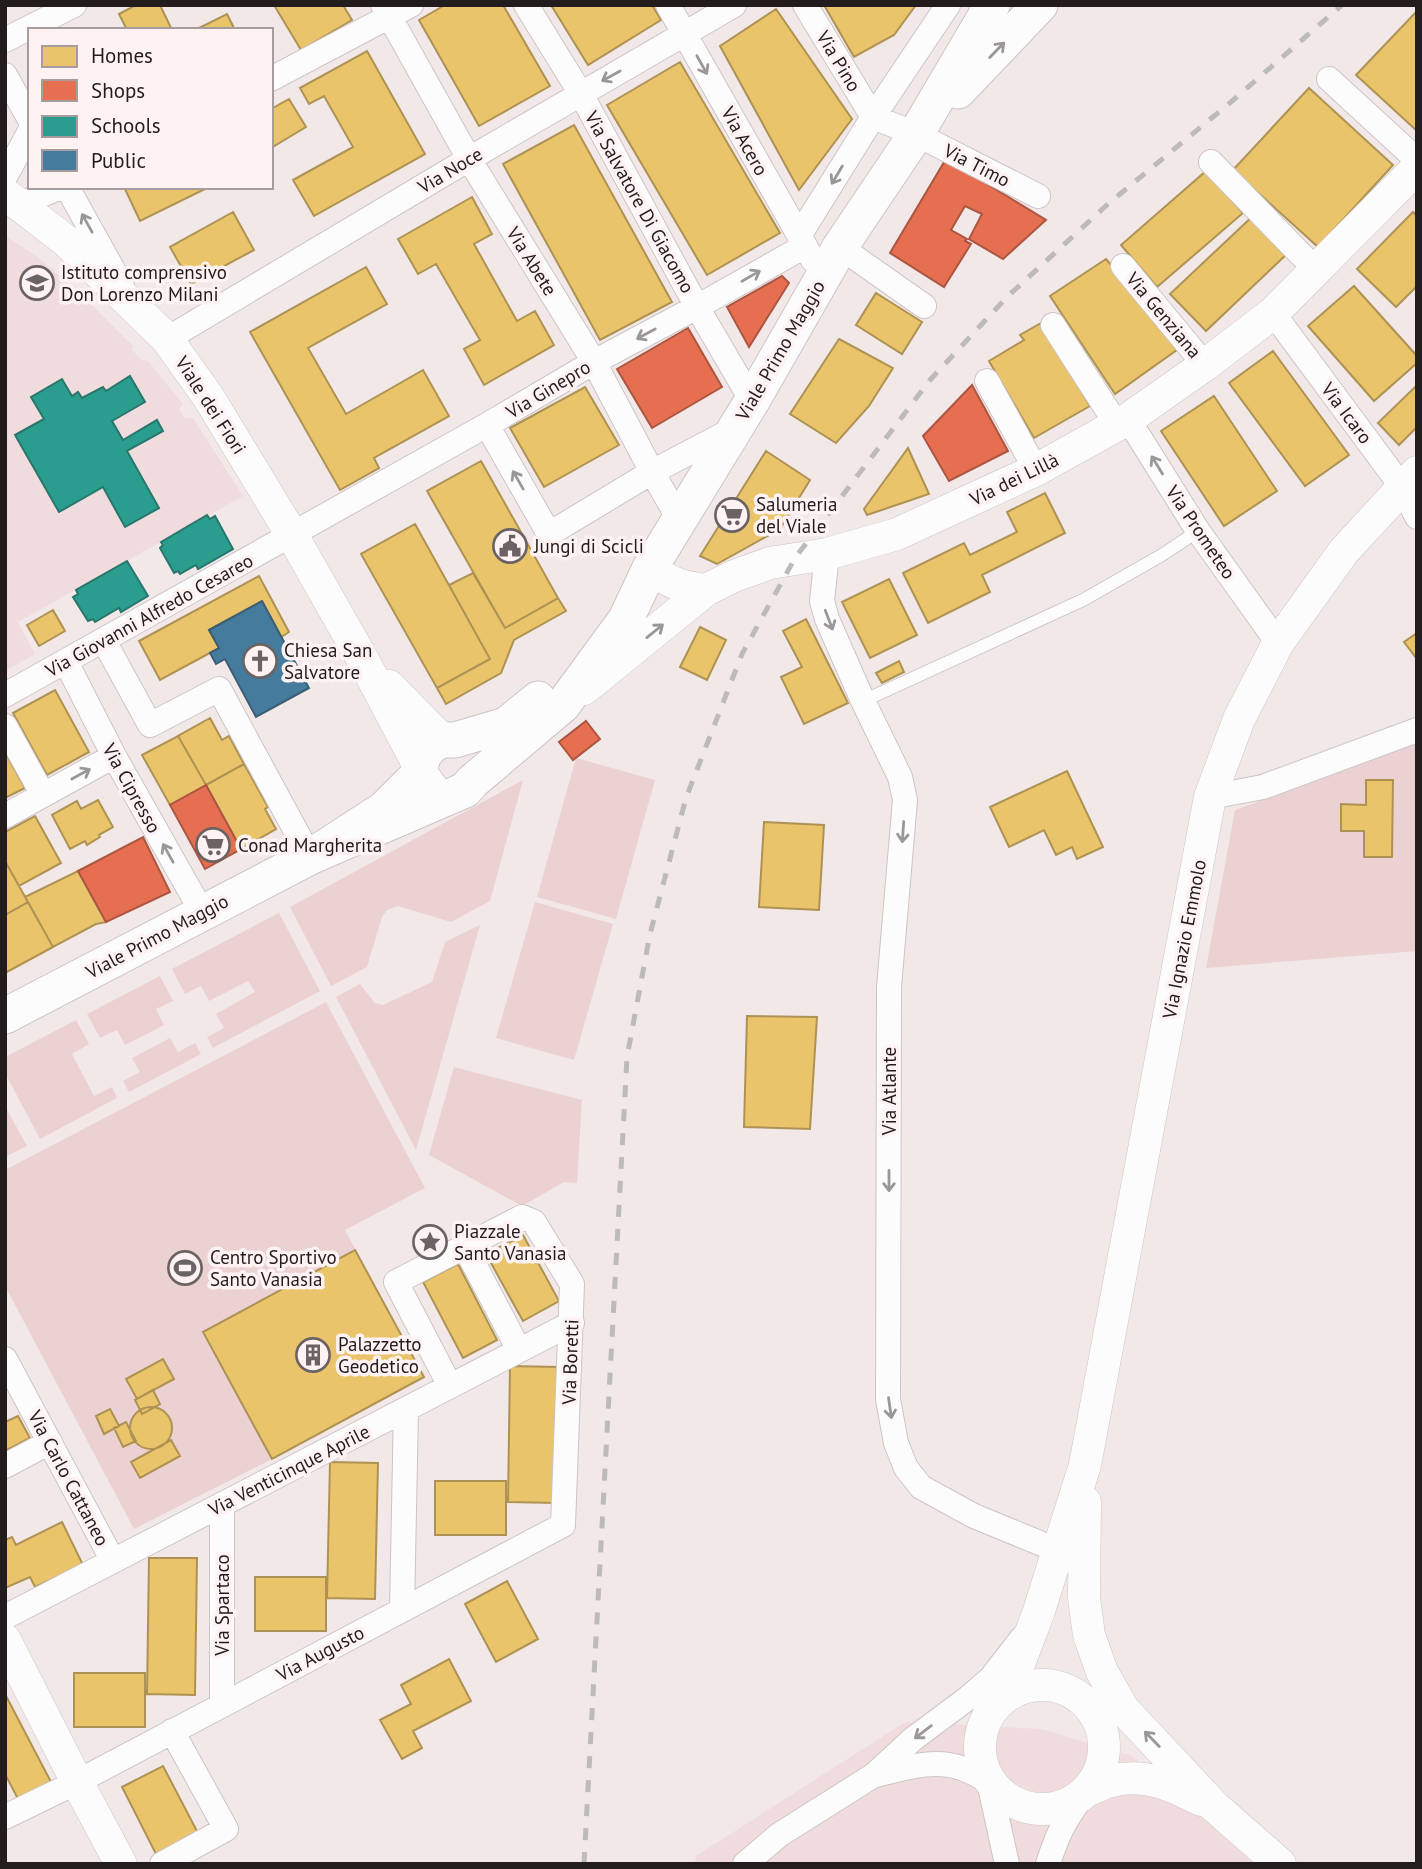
<svg xmlns="http://www.w3.org/2000/svg" width="1422" height="1869" font-family="'PT Sans',sans-serif">
<style>
.built{fill:#f0dcdd}
.green{fill:#ecd1d3}
.homes{fill:#e9c46a;stroke:#ae9253;stroke-width:2}
.shops{fill:#e76f51;stroke:#ac5641;stroke-width:2}
.schools{fill:#2a9d8f;stroke:#28766c;stroke-width:2}
.public{fill:#457b9d;stroke:#3b5e76;stroke-width:2}
.lines{fill:none;stroke-linecap:round;stroke-linejoin:round}
.service-casing{stroke:#cdc4c5;stroke-width:14}
.minor-casing{stroke:#cdc4c5;stroke-width:26}
.tertiary-casing{stroke:#cdc4c5;stroke-width:33}
.secondary-casing{stroke:#cdc4c5;stroke-width:37}
.service{stroke:#fdfcfc;stroke-width:12}
.minor{stroke:#fdfcfc;stroke-width:24}
.tertiary{stroke:#fdfcfc;stroke-width:32}
.secondary{stroke:#fdfcfc;stroke-width:35}
.rail{stroke:#bdbaba;stroke-width:5;stroke-dasharray:12 12;stroke-linecap:butt}
.oneway{stroke:#9b9797}
.labels{text-anchor:middle;dominant-baseline:central;stroke-width:7;stroke-linejoin:round;paint-order:stroke}
.street-label{font-size:19px;fill:#231c1c;stroke:#fef2f3}
.poi-label{font-size:19px;fill:#231c1c;stroke:#fef2f3;text-anchor:start}
</style>
<rect width="100%" height="100%" fill="#f2e8e8"/>
<!-- built -->
<path class="built" d="M5 236 38 257 89 302 133 346 132 350 142 360 148 361 183 404 179 409 185 418H193L243 496 18 622 35 654 5 671Z
M905 1722 1041 1729 1132 1756 1254 1864H695L696 1856Z"/>
<!-- green -->
<path class="green" d="M1417 743V951L1206 968 1235 810Z
M576 758 655 780 616 919 537 897Z
M523 780 490 901 451 922 398 906 387 910 382 917 367 967 331 986 290 907Z
M535 902 613 924 574 1060 496 1038Z
M279 913 320 991 213 1048 207 1037 224 1028 216 1014 255 992 248 981 209 1001 201 986 185 994 172 969Z
M480 925 416 1150 336 997 360 984 375 1003 383 1005 432 982 445 942Z
M160 976 173 1001 156 1009 164 1025 125 1045 117 1030 100 1038 87 1014Z
M326 1002 425 1188 345 1230 424 1377 272 1459 134 1529 5 1286V1170Z
M76 1020 89 1044 72 1054 94 1096 112 1087 117 1098 40 1139 5 1073V1057Z
M170 1038 178 1052 195 1043 201 1054 129 1092 123 1081 140 1072 132 1058Z
M454 1067 582 1100 577 1183 564 1182 522 1206 429 1155Z
M5 1106 27 1146 5 1157Z"/>
<!-- homes -->
<path class="homes" d="M136 5H160L172 30H127L119 14Z
M274 5H343L352 20 301 50Z
M445 5H503L550 86 479 126 419 20Z
M551 5H652L661 20 588 65Z
M824 5H916L894 35 854 57Z
M776 9 852 119 799 190 720 46Z
M1417 11V131L1356 75Z
M227 14 235 30H195Z
M367 51 425 154 314 216 293 180 353 147 324 96 309 104 300 88Z
M680 62 780 233 707 275 607 105Z
M1309 88 1393 165 1318 247 1233 170Z
M289 99 306 127 271 148V109Z
M574 125 672 302 600 340 503 164Z
M1206 171 1243 213 1157 287 1121 245Z
M124 187H209L140 221Z
M472 197 492 234 474 244 517 321 535 311 554 345 484 385 464 349 480 340 436 264 418 274 398 239Z
M233 212 254 250 191 284 170 247Z
M1413 212 1417 216V286L1396 307 1357 269Z
M1255 214 1290 251 1206 331 1170 294Z
M1106 259 1181 347 1115 394 1050 296Z
M366 267 387 304 308 348 346 414 423 370 449 416 374 458 379 468 340 490 250 332Z
M1354 286 1417 356V363L1374 401 1308 326Z
M876 293 922 322 902 354 856 325Z
M1041 323 1090 406 1034 438 989 361 1024 340 1020 335Z
M839 339 893 368 869 406 836 443 790 414Z
M1273 351 1349 455 1305 486 1229 383Z
M1417 385V427L1399 445 1378 423Z
M585 387 619 445 544 487 510 428Z
M1214 396 1277 491 1224 526 1161 431Z
M908 448 929 494 867 515 864 509Z
M766 451 810 480 780 529 717 564 700 556Z
M481 461 558 598 505 628 427 491Z
M1045 493 1065 533 982 575 990 592 928 623 903 573 964 543 970 555 1017 532 1007 512Z
M415 524 490 659 437 688 361 554Z
M473 573 505 628 558 598 566 611 514 640 501 673 446 704 437 688 490 659 449 585Z
M259 576 289 632 281 637 262 601 209 630 219 648 160 680 139 641Z
M889 579 917 635 870 658 842 602Z
M53 610 65 631 39 646 27 625Z
M806 619 848 703 804 724 781 677 802 667 783 631Z
M700 627 726 640 707 680 680 667Z
M1417 633V659L1404 642Z
M899 661 904 672 882 683 876 673Z
M55 690 89 752 47 775 13 713Z
M210 718 222 740 229 736 244 764 206 785 178 736Z
M178 736 206 785 170 805 142 755Z
M5 752 25 788 5 798Z
M244 764 268 807 265 809 276 829 241 849 206 785Z
M1067 771 1103 847 1077 859 1072 847 1056 855 1044 830 1009 847 990 807Z
M1366 780H1393L1392 857H1364V831H1341V804L1366 805Z
M98 800 113 827 99 835 100 837 87 845 85 841 70 849 52 815 77 801 81 809Z
M35 816 61 863 19 886 5 861V832Z
M764 822 824 825 819 910 759 907Z
M5 861 28 902 5 915Z
M78 871 106 922 96 924 53 947 25 897Z
M28 902 53 947 5 973V915Z
M747 1016 817 1017 810 1129 744 1127Z
M523 1235 559 1301 523 1321 486 1254Z
M355 1250 424 1377 272 1459 203 1332Z
M458 1264 497 1340 463 1358 423 1282Z
M163 1359 174 1379 137 1399 126 1379Z
M510 1366 558 1367 556 1503 508 1502Z
M153 1390 160 1404 142 1414 135 1400Z
M130 1428a21 21 0 1 1 42 0a21 21 0 1 1-42 0Z
M110 1409 119 1426 104 1434 96 1416Z
M18 1416 30 1438 5 1451V1422Z
M126 1422 136 1441 123 1447 114 1428Z
M171 1440 180 1456 140 1478 131 1462Z
M330 1462 378 1463 375 1599 327 1598Z
M435 1481H506V1535H435Z
M62 1522 83 1565 35 1587 30 1577 5 1588V1540L12 1537 16 1545Z
M149 1558H197L195 1695 147 1694Z
M255 1577H326V1631H255Z
M507 1581 538 1639 496 1662 465 1604Z
M449 1659 471 1701 413 1731 422 1748 402 1759 380 1720 411 1704 401 1685Z
M74 1673H145V1727H74Z
M5 1694 51 1782 18 1799 5 1774Z
M163 1766 199 1835 157 1856 122 1787Z"/>
<!-- shops -->
<path class="shops" d="M946 159 1046 220 1003 259 969 239 982 214 965 206 951 230 967 239 965 241 971 244 944 287 890 253Z
M782 276 789 283 749 347 727 307Z
M688 328 722 387 652 428 617 369Z
M972 385 1008 451 949 481 923 436Z
M586 721 600 739 573 760 559 742Z
M206 785 241 849 205 869 170 805Z
M143 837 170 892 106 922 78 871Z"/>
<!-- schools -->
<path class="schools" d="M130 376 145 402 112 421 123 440 157 420 163 431 127 451 159 508 125 527 103 487 59 512 15 435 44 419 31 397 62 379 72 396 78 392 82 398 103 387 106 391Z
M207 515 210 519 215 516 233 549 198 569 196 565 180 574 178 571 174 573 160 548 163 545 161 542Z
M127 561 148 596 121 612 119 608 95 622 93 619 88 621 73 597 78 594 76 590Z"/>
<!-- public -->
<path class="public" d="M262 601 309 688 256 717 225 659 216 664 210 653 219 648 209 630Z"/>
<g class="lines">
<!-- service casing -->
<g class="service-casing">
<path id="service" d="M863 701 1083 600 1162 555 1198 531"/>
</g>
<!-- minor casing -->
<g class="minor-casing">
<path id="minor" d="M383 5 469 159 594 362 652 472 679 519
M526 5 581 94 697 307 752 401
M668 5 813 260
M805 5 873 117
M5 40 74 5
M5 75 30 120
M271 79 411 5
M1329 79 1417 160
M873 117 916 134 1038 196
M1211 162 1315 269
M5 177 30 131
M67 187 122 286
M20 204 61 187
M799 236 873 117 948 5
M840 247 924 306
M1123 266 1205 365
M1273 313 1402 487 1417 517
M1053 325 1117 425
M167 339 469 159 734 5
M987 381 1036 470
M1128 419 1198 531 1278 643
M487 425 549 534 652 472 734 429
M827 554 822 601 827 619 863 701 900 777 905 800 889 987 888 1399 896 1443 906 1468 921 1487 974 1516 1059 1551
M104 641 150 725 219 689 310 857
M66 662 114 756 202 912
M5 695 487 425 594 362 697 307 805 246
M5 726 43 795
M1210 797 1263 787 1417 730
M5 816 114 756
M465 1247 519 1350
M5 1359 113 1561
M5 1466 50 1442
M402 1610 406 1409
M5 1617 572 1323
M222 1705V1504
M876 1775C905 1768 935 1758 964 1769 973 1772 981 1777 989 1782L1007 1864
M5 1817 77 1782 563 1525 572 1284 534 1222 522 1217 396 1282 450 1386
M162 1864 226 1829 172 1731
M745 1864 779 1835 874 1775 913 1739 968 1698 991 1678 1022 1638
M1048 1864C1058 1832 1066 1818 1086 1791"/>
</g>
<!-- tertiary casing -->
<g class="tertiary-casing">
<path id="tertiary" d="M5 194 65 240 167 339 209 398 292 535 363 660 420 768
M650 568C669 583 682 587 706 590
M389 686 442 740
M584 689 706 590 734 576 770 563 827 554 897 534 1036 470 1128 419 1205 365 1273 313 1417 168
M1085 1502 1084 1598 1089 1635 1102 1672 1124 1710 1215 1807 1280 1864
M5 1640 77 1782 121 1864
M980 1747a62 62 0 1 1 124 0a62 62 0 1 1-124 0Z
M1007 1695 1038 1614 1085 1465 1210 797 1239 719 1278 643 1344 551 1417 472
M1086 1791C1095 1788 1103 1783 1112 1781 1145 1772 1173 1786 1201 1800"/>
</g>
<!-- secondary casing -->
<g class="secondary-casing">
<path id="secondary" d="M958 91 1040 5
M432 790 422 777 420 768 423 756 431 746 442 740H455L506 725 538 699
M310 857 465 790 473 781 563 705 626 619 650 568 752 401 823 277 840 247 916 134 992 5
M5 1016 310 857 384 809 421 772"/>
</g>
<!-- service -->
<use href="#service" class="service"/>
<!-- minor -->
<use href="#minor" class="minor"/>
<!-- tertiary -->
<use href="#tertiary" class="tertiary"/>
<!-- secondary -->
<use href="#secondary" class="secondary"/>
<!-- rail -->
<path class="rail" d="M584 1864 627 1057 650 934 686 798 742 654 795 558 930 380 1007 297 1108 204 1231 102 1342 5"/>
</g>
<!-- one-way arrows -->
<defs><path id="oneway-shaft" d="M-6 0H5M1.5-3L5.5 0L1.5 3" fill="none" stroke-width="1.6" stroke-linecap="round" stroke-linejoin="round" transform="scale(1.75)"/></defs>
<g class="oneway">
<use href="#oneway-shaft" transform="translate(997 50) rotate(-46)"/>
<use href="#oneway-shaft" transform="translate(702 65) rotate(61)"/>
<use href="#oneway-shaft" transform="translate(611 76) rotate(151)"/>
<use href="#oneway-shaft" transform="translate(837 175) rotate(121)"/>
<use href="#oneway-shaft" transform="translate(87 223) rotate(-119)"/>
<use href="#oneway-shaft" transform="translate(751 276) rotate(-30)"/>
<use href="#oneway-shaft" transform="translate(646 334) rotate(152)"/>
<use href="#oneway-shaft" transform="translate(1157 465) rotate(-122)"/>
<use href="#oneway-shaft" transform="translate(518 480) rotate(-120)"/>
<use href="#oneway-shaft" transform="translate(829 620) rotate(69)"/>
<use href="#oneway-shaft" transform="translate(655 631) rotate(-39)"/>
<use href="#oneway-shaft" transform="translate(81 774) rotate(-29)"/>
<use href="#oneway-shaft" transform="translate(903 832) rotate(94)"/>
<use href="#oneway-shaft" transform="translate(168 853) rotate(-119)"/>
<use href="#oneway-shaft" transform="translate(889 1181) rotate(90)"/>
<use href="#oneway-shaft" transform="translate(890 1408) rotate(82)"/>
<use href="#oneway-shaft" transform="translate(923 1732) rotate(143)"/>
<use href="#oneway-shaft" transform="translate(1152 1739) rotate(-134)"/>
</g>
<!-- icons -->
<defs>
<g id="school-ring" transform="scale(1.75)"><circle r="9.5" fill="#fef2f3" stroke="#6b6363" stroke-width="1.5"/><path d="M0-5L7-2L0 1L-7-2ZM-4 1L0 2.5L4 1V4Q0 6-4 4Z" fill="#6b6363"/></g>
<g id="supermarket-ring" transform="scale(1.75)"><circle r="9.5" fill="#fef2f3" stroke="#6b6363" stroke-width="1.5"/><path d="M-6-5.5h2.5l.6 2H6L4.5 2H-2.5L-4.4-4H-6ZM-1.5 3.2a1.3 1.3 0 1 0 .1 0ZM3 3.2a1.3 1.3 0 1 0 .1 0Z" fill="#6b6363"/></g>
<g id="civic-ring" transform="scale(1.75)"><circle r="9.5" fill="#fef2f3" stroke="#6b6363" stroke-width="1.5"/><path d="M-.6-6.5H3V-4.5H.6V-3L4-1V1h2V6H-6V1h2V-1L-.6-3ZM-1.2 2.5V6h2.4V2.5Z" fill="#6b6363"/></g>
<g id="church-ring" transform="scale(1.75)"><circle r="9.5" fill="#fef2f3" stroke="#6b6363" stroke-width="1.5"/><path d="M-1.2-6h2.4v3.5h3.3v2.4h-3.3V6h-2.4V-.1h-3.3v-2.4h3.3Z" fill="#6b6363"/></g>
<g id="sight-ring" transform="scale(1.75)"><circle r="9.5" fill="#fef2f3" stroke="#6b6363" stroke-width="1.5"/><path d="M0-6L1.8-2.2L6-1.7L2.9 1.2L3.7 5.4L0 3.3L-3.7 5.4L-2.9 1.2L-6-1.7L-1.8-2.2Z" fill="#6b6363"/></g>
<g id="stadium-ring" transform="scale(1.75)"><circle r="9.5" fill="#fef2f3" stroke="#6b6363" stroke-width="1.5"/><path d="M0-5a6.5 5 0 1 0 0 10a6.5 5 0 1 0 0-10ZM-3.5-1.8h7v3.6h-7Z" fill="#6b6363"/></g>
<g id="building-ring" transform="scale(1.75)"><circle r="9.5" fill="#fef2f3" stroke="#6b6363" stroke-width="1.5"/><path d="M-4-6H4V6H1V3H-1V6H-4ZM-2.5-4.3h1.7v1.8h-1.7ZM.8-4.3h1.7v1.8H.8ZM-2.5-1h1.7V.8h-1.7ZM.8-1h1.7V.8H.8Z" fill="#6b6363"/></g>
</defs>
<g fill-rule="evenodd">
<use href="#school-ring" x="37" y="283"/>
<use href="#supermarket-ring" x="732" y="515"/>
<use href="#civic-ring" x="510" y="546"/>
<use href="#church-ring" x="260" y="661"/>
<use href="#supermarket-ring" x="213" y="845"/>
<use href="#sight-ring" x="430" y="1242"/>
<use href="#stadium-ring" x="185" y="1268"/>
<use href="#building-ring" x="313" y="1355"/>
</g>
<g class="labels">
<!-- street labels -->
<g class="street-label">
<text transform="translate(839 61) rotate(59)">Via Pino</text>
<text transform="translate(745 141) rotate(61)">Via Acero</text>
<text transform="translate(977 165) rotate(27)">Via Timo</text>
<text transform="translate(450 170) rotate(-31)">Via Noce</text>
<text transform="translate(640 202) rotate(61)">Via Salvatore Di Giacomo</text>
<text transform="translate(532 261) rotate(58)">Via Abete</text>
<text transform="translate(1164 315) rotate(50)">Via Genziana</text>
<text transform="translate(780 350) rotate(-60)">Viale Primo Maggio</text>
<text transform="translate(548 389) rotate(-31)">Via Ginepro</text>
<text transform="translate(211 405) rotate(57)">Viale dei Fiori</text>
<text transform="translate(1347 413) rotate(53)">Via Icaro</text>
<text transform="translate(1014 479) rotate(-26)">Via dei Lillà</text>
<text transform="translate(1201 532) rotate(56)">Via Prometeo</text>
<text transform="translate(149 615) rotate(-29)">Via Giovanni Alfredo Cesareo</text>
<text transform="translate(132 788) rotate(61)">Via Cipresso</text>
<text transform="translate(157 936) rotate(-28)">Viale Primo Maggio</text>
<text transform="translate(1184 939) rotate(-79)">Via Ignazio Emmolo</text>
<text transform="translate(889 1091) rotate(-90)">Via Atlante</text>
<text transform="translate(570 1362) rotate(-88)">Via Boretti</text>
<text transform="translate(289 1470) rotate(-27)">Via Venticinque Aprile</text>
<text transform="translate(69 1478) rotate(62)">Via Carlo Cattaneo</text>
<text transform="translate(222 1605) rotate(-90)">Via Spartaco</text>
<text transform="translate(320 1653) rotate(-28)">Via Augusto</text>
</g>
<!-- poi labels -->
<g class="poi-label">
<text x="61" y="272">Istituto comprensivo<tspan x="61" dy="22">Don Lorenzo Milani</tspan></text>
<text x="756" y="504">Salumeria<tspan x="756" dy="22">del Viale</tspan></text>
<text x="534" y="546">Jungi di Scicli</text>
<text x="284" y="650">Chiesa San<tspan x="284" dy="22">Salvatore</tspan></text>
<text x="238" y="845">Conad Margherita</text>
<text x="454" y="1231">Piazzale<tspan x="454" dy="22">Santo Vanasia</tspan></text>
<text x="210" y="1257">Centro Sportivo<tspan x="210" dy="22">Santo Vanasia</tspan></text>
<text x="338" y="1344">Palazzetto<tspan x="338" dy="22">Geodetico</tspan></text>
</g>
</g>
<!-- border -->
<rect width="1422" height="1869" fill="none" stroke="#231c1c" stroke-width="14"/>
<!-- legend -->
<rect x="28" y="28" width="245" height="161" fill="#fef2f3" stroke="#a69c9d" stroke-width="2"/>
<rect x="42" y="46" width="35" height="21" fill="#e9c46a" stroke="#a69c9d" stroke-width="2"/>
<text x="91" y="63" font-size="21" fill="#231c1c">Homes</text>
<rect x="42" y="80" width="35" height="21" fill="#e76f51" stroke="#a69c9d" stroke-width="2"/>
<text x="91" y="98" font-size="21" fill="#231c1c">Shops</text>
<rect x="42" y="116" width="35" height="21" fill="#2a9d8f" stroke="#a69c9d" stroke-width="2"/>
<text x="91" y="133" font-size="21" fill="#231c1c">Schools</text>
<rect x="42" y="150" width="35" height="21" fill="#457b9d" stroke="#a69c9d" stroke-width="2"/>
<text x="91" y="168" font-size="21" fill="#231c1c">Public</text>
</svg>
